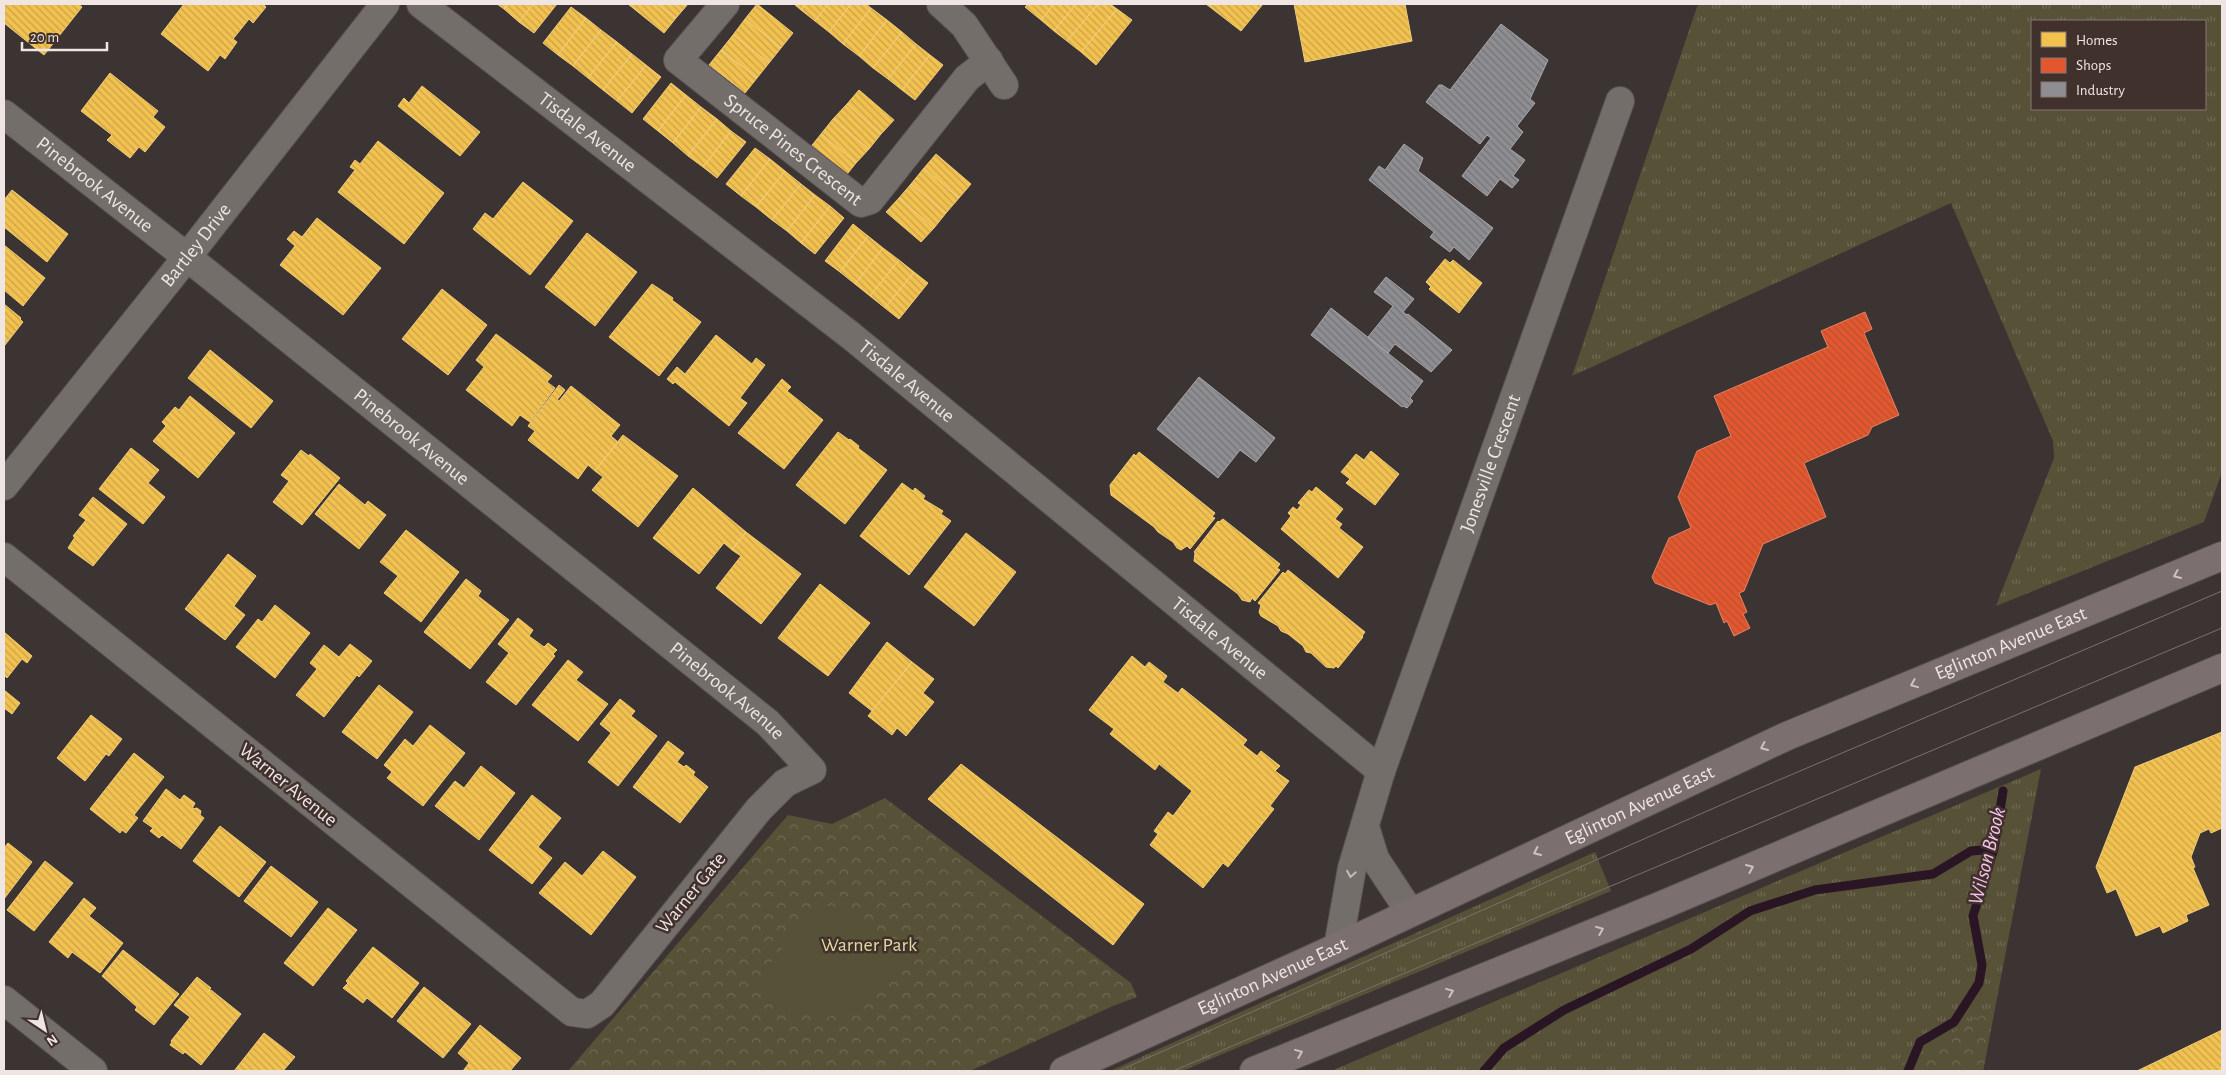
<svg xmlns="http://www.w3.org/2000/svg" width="2226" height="1075" font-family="'Alegreya Sans',sans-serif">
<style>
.grass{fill:url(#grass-tufts);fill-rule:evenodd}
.forest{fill:url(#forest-crowns)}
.pitch{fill:#565137}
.homes{fill:url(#homes-back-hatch);stroke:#f1cc7a}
.shops{fill:url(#shops-back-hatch);stroke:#e78264}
.industry{fill:url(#industry-back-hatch);stroke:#aaa7aa}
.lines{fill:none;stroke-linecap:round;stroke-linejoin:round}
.stream{stroke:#2a1525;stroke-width:9}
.minor-casing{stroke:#58514f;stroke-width:30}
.major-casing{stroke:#58514f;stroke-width:30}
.minor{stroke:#746e6b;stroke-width:28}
.major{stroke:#7b706f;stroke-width:28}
.tram{stroke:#787271;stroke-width:1}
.oneway{stroke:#ccc2c0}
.oneway2{stroke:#c4bbb8}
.labels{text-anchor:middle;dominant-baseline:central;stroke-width:5;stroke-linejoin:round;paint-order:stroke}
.street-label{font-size:20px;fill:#efe5e2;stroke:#41312d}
.park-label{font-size:20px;fill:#e2d99d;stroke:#41312d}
.water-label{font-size:21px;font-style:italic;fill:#f7c3eb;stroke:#41312d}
</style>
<defs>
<pattern id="grass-tufts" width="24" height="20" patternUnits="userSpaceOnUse" patternTransform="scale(1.25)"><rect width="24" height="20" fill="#565137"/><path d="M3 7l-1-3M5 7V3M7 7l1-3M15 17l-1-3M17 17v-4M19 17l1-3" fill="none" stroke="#6f6a54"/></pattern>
<pattern id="forest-crowns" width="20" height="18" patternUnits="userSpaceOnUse" patternTransform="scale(1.25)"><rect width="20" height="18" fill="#565137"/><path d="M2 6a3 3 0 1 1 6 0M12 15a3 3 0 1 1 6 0" fill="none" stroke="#6f6a54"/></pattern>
<pattern id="homes-back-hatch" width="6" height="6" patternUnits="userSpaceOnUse" patternTransform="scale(1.25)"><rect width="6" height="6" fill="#f2c14e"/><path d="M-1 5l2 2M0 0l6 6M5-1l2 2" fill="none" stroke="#c8a24c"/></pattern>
<pattern id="shops-back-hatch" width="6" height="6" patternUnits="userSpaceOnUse" patternTransform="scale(1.25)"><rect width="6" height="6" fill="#e4572e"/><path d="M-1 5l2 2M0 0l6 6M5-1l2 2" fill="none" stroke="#b55235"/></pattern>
<pattern id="industry-back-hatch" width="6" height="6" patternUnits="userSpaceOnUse" patternTransform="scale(1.25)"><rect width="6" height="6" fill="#8d8d92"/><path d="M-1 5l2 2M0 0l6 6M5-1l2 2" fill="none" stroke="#757477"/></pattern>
</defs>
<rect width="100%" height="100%" fill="#3c3432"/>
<!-- grass -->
<path class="grass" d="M1698 4H2222V472L2204 522 1996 606 2054 458 2053 441 1951 203 1572 376ZM2032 21H2205V109H2032Z
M2041 769 1983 1071H1331Z
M1595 852 1611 891 1182 1071H1110Z"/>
<!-- forest -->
<path class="forest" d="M885 798 1131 983 1137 997 1113 1006 970 1071H568L788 815 832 824Z
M1995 1007 1983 1071H1890Z"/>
<!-- pitch -->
<path class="pitch" d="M816 905 839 907 904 961 879 992 855 1009 827 1017 799 1014 755 983Z"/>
<!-- homes -->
<path class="homes" d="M4 4H78L82 7 44 55 4 23Z
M184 4H263L266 7 253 23 249 19 233 39 237 42 225 59 220 55 208 71 161 34Z
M497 4H508L504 9Z
M508 4H533L519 22 504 9Z
M533 4H557L534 33 519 22Z
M628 4H657L676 18 664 33Z
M657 4H688L676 18Z
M757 4 793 33 781 48 745 19Z
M794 4H806L801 10Z
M806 4H828L815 21 801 10Z
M828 4H851L829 32 815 21Z
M851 4H866L871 8 843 44 829 32Z
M1028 4H1054L1041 20 1025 7Z
M1054 4H1076L1054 31 1041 20Z
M1076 4H1098L1067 41 1054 31Z
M1098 4H1110L1117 9 1081 52 1067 41Z
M1206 4H1263L1241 31Z
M1294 4H1405L1412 41 1305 62Z
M571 7 586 18 558 55 543 43Z
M871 8 887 20 859 56 843 44Z
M1117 9 1132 20 1096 65 1081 52Z
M586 18 601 30 573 66 558 55Z
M745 19 781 48 769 63 733 35Z
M887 20 902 32 873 68 859 56Z
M601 30 617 42 588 78 573 66Z
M902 32 916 44 888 79 873 68Z
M733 35 769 63 757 78 721 50Z
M617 42 632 54 603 90 588 78Z
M916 44 930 55 902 90 888 79Z
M721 50 757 78 745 93 709 65Z
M632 54 646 65 617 101 603 90Z
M930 55 943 65 915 100 902 90Z
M646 65 661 77 632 113 617 101Z
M110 73 158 111 153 117 165 127 145 152 139 147 130 158 107 140 112 135 81 111Z
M671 83 686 95 658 131 643 119Z
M422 86 480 132 460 156 398 106 404 98 409 103Z
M859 90 894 120 881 134 847 104Z
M686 95 701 107 673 143 658 131Z
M847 104 881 134 869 149 833 119Z
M701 107 717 119 688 156 673 143Z
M717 119 731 131 703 167 688 156Z
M833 119 869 149 856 163 821 134Z
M731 131 746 142 717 178 703 167Z
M821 134 856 163 844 178 809 149Z
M378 141 444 193 404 244 338 192 355 170 350 167 355 160 360 164Z
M755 148 770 159 741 196 726 184Z
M936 154 971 184 959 198 924 168Z
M770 159 785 171 756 207 741 196Z
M924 168 959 198 946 213 911 184Z
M785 171 801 184 772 220 756 207Z
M523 182 573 221 530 275 473 229 485 213 493 219Z
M801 184 815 195 787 231 772 220Z
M911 184 946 213 934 228 899 198Z
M12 190 68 234 47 262 4 227V200Z
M815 195 830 206 801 243 787 231Z
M899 198 934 228 921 242 886 212Z
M830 206 844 218 815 254 801 243Z
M317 218 381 268 343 315 280 265 295 246 287 239 294 231 302 237Z
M853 224 868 236 840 272 825 261Z
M587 233 637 272 595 326 545 287Z
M868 236 883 248 855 284 840 272Z
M4 245 45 278 23 306 4 290Z
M883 248 899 260 870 296 855 284Z
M1445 259 1450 263 1453 260 1482 283 1459 313 1429 289 1431 287 1426 282Z
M899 260 914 272 885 308 870 296Z
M914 272 928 283 899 319 885 308Z
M652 284 673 298 672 300 701 322 659 376 609 337Z
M442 289 487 325 448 375 402 339Z
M4 304 21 318 20 319 23 322 5 345Z
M496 334 552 376 547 382 555 388 530 422 520 415 512 426 466 390 484 367 476 360Z
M716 335 752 364 756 358 765 365 740 398 747 403 729 426 675 382 673 384 667 379 677 367 685 374Z
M210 350 273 401 251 428 188 378Z
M782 379 791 387 787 391 823 420 784 469 738 433Z
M559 385 565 390 557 400 559 401 571 386 620 425 611 436 618 442 595 471 588 465 578 479 528 440 535 431 528 426Z
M190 396 235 433 198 478 153 441 166 426 162 422 175 407 179 410Z
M838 432 849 440 850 439 859 446 858 448 887 470 845 524 796 485Z
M623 435 678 476 638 527 592 490 603 477 595 471Z
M131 448 159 470 148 483 165 497 143 524 99 489Z
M301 450 309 456 310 454 340 478 302 525 273 502 289 481 281 475Z
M1371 451 1399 474 1375 505 1346 483 1350 479 1341 472 1356 454 1364 460Z
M1139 452 1215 513 1212 517 1215 518 1190 549 1187 546 1181 550 1177 548 1173 542 1158 532 1154 527 1111 495 1110 485 1134 454 1136 456Z
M902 483 913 491 915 488 925 496 923 499 943 511 941 514 951 521 909 575 860 536Z
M339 484 365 505 368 501 386 515 359 549 315 514Z
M1316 487 1343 509 1335 519 1342 524 1339 528 1363 547 1338 578 1281 529 1291 516 1288 513 1293 507 1297 510 1301 505 1298 503 1309 490 1312 492Z
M693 488 746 532 732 550 724 543 699 574 653 538Z
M93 497 127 524 93 566 68 548 75 537 73 536 86 520 79 515Z
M1223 519 1280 564 1277 568 1280 570 1255 601 1252 598 1250 602 1242 600 1238 594 1194 561 1195 553 1194 552 1218 521 1219 522Z
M406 530 459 572 421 622 384 593 398 576 380 562Z
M746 532 801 574 761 624 716 588 741 556 732 550Z
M966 533 1016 572 974 626 924 587Z
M228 554 256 576 234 606 245 615 225 640 185 609Z
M1288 570 1365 632 1362 636 1363 637 1338 668 1336 666 1334 668 1326 667 1311 653 1306 652 1303 646 1288 634 1281 631 1278 626 1261 616 1259 612 1261 605 1258 603 1283 572 1285 574Z
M466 579 481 591 478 596 509 620 470 669 424 632Z
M820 584 870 623 828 676 778 638Z
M275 605 310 633 275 678 236 647 258 619 262 622Z
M518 618 533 630 529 636 544 647 548 643 557 650 553 654 555 656 516 705 486 682 509 653 498 644Z
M4 632 32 656 27 663 22 659 7 678 4 675Z
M887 642 912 662 872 711 849 693Z
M350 644 372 661 359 677 357 675 324 717 296 695 317 669 310 663 324 645 339 657Z
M1132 656 1145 667 1149 662 1167 676 1163 682 1178 693 1182 688 1247 740 1243 745 1257 756 1261 751 1280 766 1275 771 1289 781 1270 806 1274 809 1228 867 1223 863 1203 888 1150 845 1158 834 1154 831 1168 812 1173 816 1192 791 1159 764 1155 770 1110 734 1114 729 1089 710Z
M568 660 583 672 576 680 608 704 578 741 532 705Z
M912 662 934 679 923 693 934 702 906 736 897 728 892 735 868 716Z
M379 685 413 712 377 759 342 732Z
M4 690 20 703 12 714 4 708Z
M620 699 635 711 631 716 657 736 618 786 588 762 611 733 600 724Z
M91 715 122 739 109 756 106 754 85 781 57 758Z
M430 725 465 753 423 806 387 778 392 772 384 765 405 739 413 746Z
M2222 732V828L2211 833 2209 829 2200 833 2191 857 2195 867 2193 868 2209 905 2186 915 2188 921 2163 933 2160 926 2136 936 2116 889 2107 893 2096 867 2135 767Z
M668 741 684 753 677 762 684 767 686 765 695 772 693 775 708 787 680 823 633 787Z
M134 753 164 777 134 815 138 818 126 833 122 830 120 833 90 809Z
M961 764 1144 904 1113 945 928 799Z
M481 766 515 793 479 840 435 806 455 781 464 788Z
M166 789 180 800 184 795 195 803 192 809 197 808 201 811 200 815 204 818 181 849 162 835 159 838 150 831 153 828 143 821Z
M532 795 561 818 538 847 552 858 532 884 489 850Z
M220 826 266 862 239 897 193 861Z
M8 843 32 862 4 899V848Z
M603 851 636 877 591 935 539 893 565 862 582 876Z
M45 861 73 883 34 931 7 910Z
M271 866 318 902 291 937 244 901Z
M84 898 96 908 89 916 123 943 100 973 72 952 68 958 49 942Z
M328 908 357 930 313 986 284 963Z
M373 947 419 983 392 1018 367 998 363 1003 343 988 348 983 346 981Z
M123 950 179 994 154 1025 135 1010 137 1007 102 976Z
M197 977 211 988 208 991 211 990 241 1014 201 1065 185 1052 183 1054 170 1045 172 1042 171 1041 190 1017 174 1005Z
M424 987 471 1024 443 1058 397 1021Z
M480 1025 521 1058 510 1071H463L469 1063 458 1053Z
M2222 1030V1071H2137Z
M264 1033 295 1057 283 1071H234Z"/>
<!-- shops -->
<path class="shops" d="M1865 312 1872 329 1864 333 1899 415 1872 427 1868 435 1804 463 1826 517 1763 544 1744 591 1739 593 1747 612 1743 614 1750 628 1734 636 1727 621 1724 623 1716 603 1710 605 1655 583 1652 577 1669 538 1691 528 1678 497 1697 451 1731 436 1714 396 1828 347 1821 331Z"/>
<!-- industry -->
<path class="industry" d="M1501 24 1548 60 1530 99 1535 103 1517 126 1523 132 1510 149 1525 160 1513 176 1519 180 1512 188 1500 179 1487 196 1462 176 1491 138 1487 135 1480 144 1426 102 1439 85H1442L1450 90Z
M1404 144 1423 158 1418 171 1493 228 1469 260 1454 247 1450 252 1430 237 1434 232 1369 180 1379 166 1385 170Z
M1386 277 1414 299 1403 312 1407 315 1408 314 1452 350 1431 372 1395 344 1388 353 1368 337 1393 306 1374 292Z
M1331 308 1423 381 1410 398 1413 401 1407 408 1403 406 1402 407 1311 335Z
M1199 377 1275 438 1256 462 1240 450 1218 478 1157 429Z"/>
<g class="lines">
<!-- stream -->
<path class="stream" d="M1484 1071 1504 1048 1564 1010 1691 949 1750 911 1815 890 1933 874 1971 851 1994 849
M1908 1071 1920 1042 1954 1022 1979 983 1982 965 1973 916 1994 849 2003 791"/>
<!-- minor casing -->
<g class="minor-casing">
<g id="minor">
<path id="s1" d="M421 4 850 335 1381 771"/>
<path id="s2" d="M725 4 678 60 861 203 870 200 967 78 989 61"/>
<path d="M941 4 964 25 1004 85"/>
<path id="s3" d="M4 114 187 257 768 723 812 770 785 783 759 809 602 1004 587 1014 572 1012 4 557"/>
<path id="s4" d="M4 486 187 257 385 4"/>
<path d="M1365 827 1375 859 1410 912"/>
<path id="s5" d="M1338 947 1352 868 1381 771 1620 101"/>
<path d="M4 1000 93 1071"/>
</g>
</g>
<!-- major casing -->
<g class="major-casing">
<g id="major">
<path id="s6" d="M1064 1071 1338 947 1787 736 2222 556"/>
<path d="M1254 1071 1660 906 2222 668"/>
</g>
</g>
<!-- minor -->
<use href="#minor" class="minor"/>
<!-- major -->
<use href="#major" class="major"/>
<!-- tram -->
<path class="tram" d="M1118 1071 1739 797 2222 591
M1173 1071 2222 628"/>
</g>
<!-- one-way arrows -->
<defs><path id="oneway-chevron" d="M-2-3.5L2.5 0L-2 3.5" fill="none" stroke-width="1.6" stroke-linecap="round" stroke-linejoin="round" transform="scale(1.25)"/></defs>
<g class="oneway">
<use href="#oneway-chevron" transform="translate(2177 575) rotate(157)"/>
<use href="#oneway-chevron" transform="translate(1914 684) rotate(158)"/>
<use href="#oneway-chevron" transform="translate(1764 747) rotate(155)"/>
<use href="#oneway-chevron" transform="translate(1537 852) rotate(155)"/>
<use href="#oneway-chevron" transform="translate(1750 868) rotate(-23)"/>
<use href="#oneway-chevron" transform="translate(1600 930) rotate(-22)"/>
<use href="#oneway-chevron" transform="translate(1450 992) rotate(-22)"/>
<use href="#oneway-chevron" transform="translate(1299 1053) rotate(-22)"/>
</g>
<use class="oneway2" href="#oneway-chevron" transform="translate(1351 874) rotate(100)"/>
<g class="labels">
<!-- street labels -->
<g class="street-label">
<text stroke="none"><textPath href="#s1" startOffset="210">Tisdale Avenue</textPath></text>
<text stroke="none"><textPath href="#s2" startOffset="219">Spruce Pines Crescent</textPath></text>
<text stroke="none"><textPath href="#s3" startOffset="115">Pinebrook Avenue</textPath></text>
<text stroke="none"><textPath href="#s4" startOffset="308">Bartley Drive</textPath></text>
<text stroke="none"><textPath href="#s1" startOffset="615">Tisdale Avenue</textPath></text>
<text stroke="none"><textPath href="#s3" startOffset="520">Pinebrook Avenue</textPath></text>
<text stroke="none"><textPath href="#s5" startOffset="508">Jonesville Crescent</textPath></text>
<text stroke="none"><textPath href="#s1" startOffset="1020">Tisdale Avenue</textPath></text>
<text stroke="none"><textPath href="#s6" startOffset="1039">Eglinton Avenue East</textPath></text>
<text stroke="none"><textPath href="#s3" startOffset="925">Pinebrook Avenue</textPath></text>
<text transform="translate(288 785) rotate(39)">Warner Avenue</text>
<text stroke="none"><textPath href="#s6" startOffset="634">Eglinton Avenue East</textPath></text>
<text transform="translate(691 893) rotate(-51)">Warner Gate</text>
<text stroke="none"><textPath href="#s6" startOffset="229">Eglinton Avenue East</textPath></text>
</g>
<!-- park labels -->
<g class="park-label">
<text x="869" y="945">Warner Park</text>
</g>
<!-- water labels -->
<g class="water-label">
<text transform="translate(1987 856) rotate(-76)">Wilson Brook</text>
</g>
</g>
<!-- border -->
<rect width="2226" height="1075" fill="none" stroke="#efe5e2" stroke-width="10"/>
<!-- legend -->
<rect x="2031" y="20" width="175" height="90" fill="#41312d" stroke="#877975"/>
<rect x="2041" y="32" width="25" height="15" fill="#f2c14e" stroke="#877975"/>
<text x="2076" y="45" font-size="15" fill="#efe5e2">Homes</text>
<rect x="2041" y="58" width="25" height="15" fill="#e4572e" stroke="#877975"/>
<text x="2076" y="70" font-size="15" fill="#efe5e2">Shops</text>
<rect x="2041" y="82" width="25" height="15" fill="#8d8d92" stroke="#877975"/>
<text x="2076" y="95" font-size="15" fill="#efe5e2">Industry</text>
<!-- north arrow -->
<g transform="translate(45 1030) rotate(145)" stroke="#41312d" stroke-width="4" paint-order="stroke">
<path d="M0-4L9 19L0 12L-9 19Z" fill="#efe5e2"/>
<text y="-8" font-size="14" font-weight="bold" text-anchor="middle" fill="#efe5e2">N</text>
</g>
<!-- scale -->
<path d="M22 42v8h85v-8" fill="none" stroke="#efe5e2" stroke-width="2.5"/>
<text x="30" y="42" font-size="15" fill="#efe5e2" stroke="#41312d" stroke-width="4" paint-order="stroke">20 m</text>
</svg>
